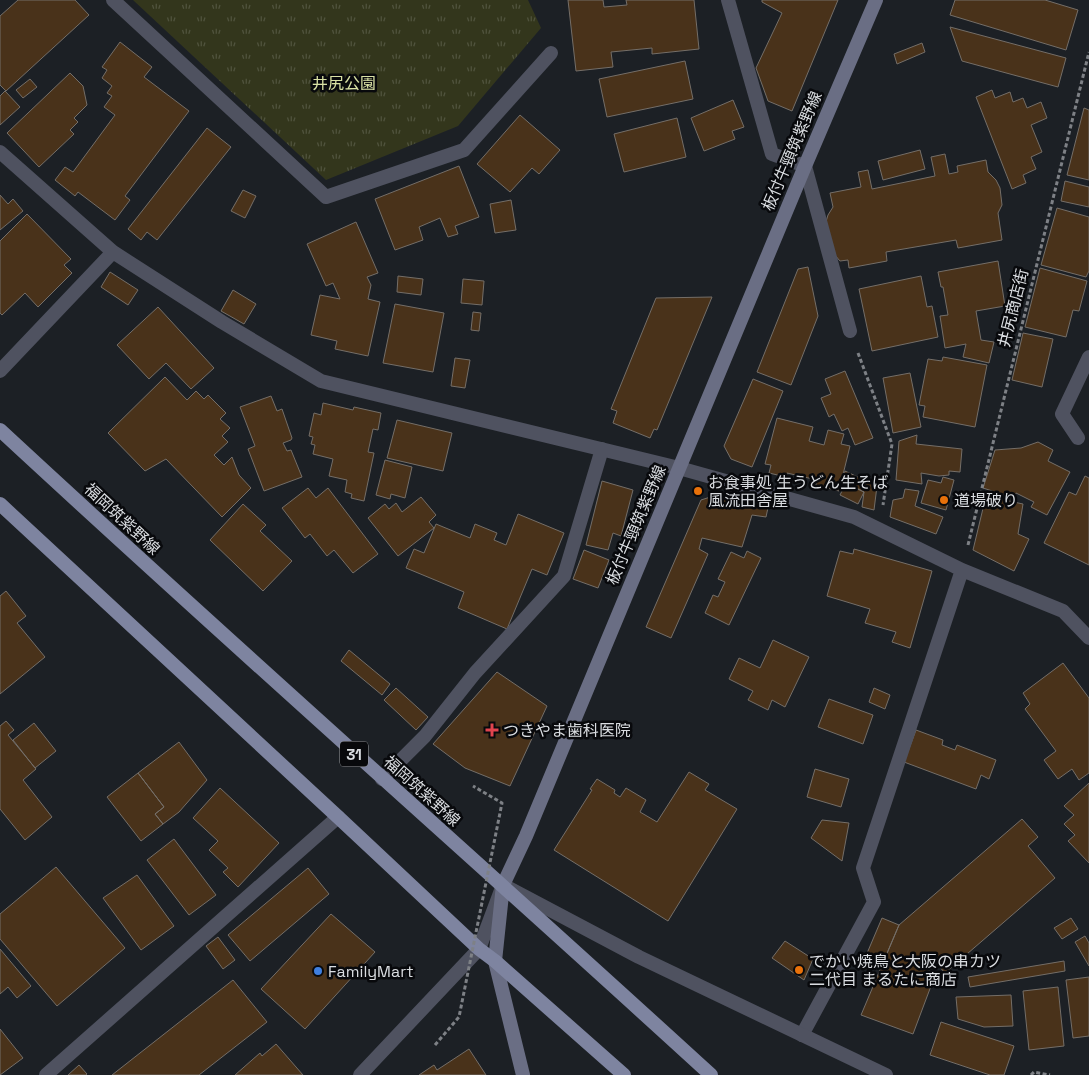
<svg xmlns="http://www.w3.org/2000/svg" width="1089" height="1075" font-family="'Space Grotesk','Noto Sans JP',sans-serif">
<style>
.park{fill:url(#park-tufts)}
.building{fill:#49321a;stroke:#746e68}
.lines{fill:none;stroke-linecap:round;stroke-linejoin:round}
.path{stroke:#7e8186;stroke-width:3;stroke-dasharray:4 2.5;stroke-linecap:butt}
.minor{stroke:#4f5260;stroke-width:14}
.tertiary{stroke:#4f5260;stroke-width:14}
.secondary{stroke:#6a6e84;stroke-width:14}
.primary{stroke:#7e84a0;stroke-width:14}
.path-bridge{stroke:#7e8186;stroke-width:3;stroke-dasharray:4 2.5;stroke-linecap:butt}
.food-dot{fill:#e8710a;stroke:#08090c;stroke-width:2}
.health-dot{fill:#e0444e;stroke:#08090c;stroke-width:2}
.shop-dot{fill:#3f7fe0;stroke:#08090c;stroke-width:2}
.labels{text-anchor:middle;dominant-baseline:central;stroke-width:5;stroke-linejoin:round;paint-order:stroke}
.shield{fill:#08090c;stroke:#9b9da1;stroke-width:1}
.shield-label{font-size:15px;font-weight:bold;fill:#dadde1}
.park-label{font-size:16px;fill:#d9e1a4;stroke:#08090c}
.street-label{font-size:16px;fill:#dadde1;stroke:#08090c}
.poi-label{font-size:16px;fill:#dadde1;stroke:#08090c;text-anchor:start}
</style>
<defs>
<pattern id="park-tufts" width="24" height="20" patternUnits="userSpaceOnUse" patternTransform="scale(1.25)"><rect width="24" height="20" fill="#33361c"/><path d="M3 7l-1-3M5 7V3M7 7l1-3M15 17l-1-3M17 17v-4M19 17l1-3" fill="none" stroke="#50533d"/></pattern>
</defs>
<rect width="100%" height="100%" fill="#1c2025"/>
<!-- park -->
<path class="park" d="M133 0H528L541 28 458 126 326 180Z"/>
<!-- building -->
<path class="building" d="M18 0H75L89 15 6 91 0 85V16Z
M568 0H603L604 7 627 5 626 0H694L699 49 652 54V48L611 52 613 67 576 71Z
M762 0H838L792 111 768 101 756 68 782 13 762 2Z
M955 0H1045L1078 10 1066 50 950 15Z
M950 27 1066 58 1058 87 962 61Z
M120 42 152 67 144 77 189 111 125 196 130 200 115 220 78 192 75 196 55 180 65 167 73 172 115 115 104 107 112 96 107 93 112 86 102 78 107 70 102 67Z
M922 43 925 52 897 64 894 54Z
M685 61 693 99 607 117 599 79Z
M70 73 83 86 87 105 74 118 78 122 70 130 74 134 39 167 7 133Z
M30 79 37 87 23 98 16 90Z
M992 90 995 98 1010 92 1013 102 1023 98 1027 108 1041 102 1047 118 1031 125 1042 152 1031 157 1036 169 1023 175 1026 183 1012 189 976 97Z
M5 91 20 107 0 125V96Z
M733 100 744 127 732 131 735 139 704 151 691 118Z
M1084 108 1089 110V180L1067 175Z
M520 115 560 150 539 174 532 168 510 192 477 164Z
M677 118 686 157 624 172 614 134Z
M207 128 231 147 157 240 147 232 141 240 128 229Z
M920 150 925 169 883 180 878 161Z
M945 154 949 174 958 172 957 166 986 160 988 172 996 180 1000 188 1002 205 998 213 1002 240 958 248 956 240 886 252 887 261 849 268 848 260 840 261 834 254 825 225 828 215 833 207 830 193 861 187 858 172 868 170 872 189 935 176 931 157Z
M459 166 479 217 455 226 458 234 448 237 440 218 419 227 423 240 395 250 375 199Z
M1065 181 1089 187V207L1061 201Z
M243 190 256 196 245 218 231 211Z
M0 195 8 204 13 199 23 211 0 230Z
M511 200 516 230 495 233 490 204Z
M1057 208 1089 217V271L1086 277 1041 265Z
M27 214 71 259 64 265 72 273 38 307 25 293 2 315 0 313V241Z
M356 222 378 273 367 277 371 285 368 299 380 302 368 356 335 349 337 341 311 335 320 295 340 299 333 283 326 286 307 244Z
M998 261 1005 306 976 311 981 340 994 342 989 363 963 357 966 344 945 348 940 316 948 315 943 287H941L938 272Z
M808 267 818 316 791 385 757 372 798 269Z
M1040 268 1087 281 1079 311 1073 310 1066 337 1025 327Z
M110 272 138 290 128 305 101 287Z
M398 276 423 279 421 295 397 292Z
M921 276 927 307 932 306 938 337 872 351 859 289Z
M463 279 484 281 482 305 461 303Z
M233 290 256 304 244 324 221 311Z
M712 297 657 430 654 429 650 438 613 423 617 411 611 409 656 298Z
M395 304 444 313 433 372 383 363Z
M158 307 214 368 191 389 166 363 149 379 117 345Z
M473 312 481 313 479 331 471 330Z
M1023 333 1053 339 1042 387 1012 380Z
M943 357 987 365 975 427 923 417 925 406 919 405 928 359 942 361Z
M455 358 470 360 465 388 451 386Z
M845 371 873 438 855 445 848 428 842 431 834 414 829 417 821 398 831 394 825 379Z
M910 373 921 427 893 433 883 378Z
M165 377 187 400 196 391 204 399 208 395 226 413 220 419 230 428 222 436 228 442 214 455 224 465 232 457 239 475 251 488 222 517 166 459 145 471 108 433Z
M753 379 783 391 752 467 731 459 724 446Z
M271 396 277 411 282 409 292 438 291 440 283 443 287 451 291 450 302 477 264 491 248 449 255 446 240 407Z
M323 403 353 410 354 407 381 413 378 430 373 429 368 452 374 453 364 501 351 498 352 494 345 492 347 480 329 476 333 459 313 454 315 445 311 444 313 437 309 436 314 413 321 415Z
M777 418 813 427 809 441 824 445 828 430 844 434 841 444 850 446 839 491 816 485 817 480 787 473 786 477 769 473 771 465 765 464Z
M397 420 452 433 443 471 387 458Z
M917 435 916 444 962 449 960 472 949 471V475L939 476 921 473 922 484 896 480 899 441Z
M1038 442 1053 450 1048 461 1070 472 1047 515 1031 507 1034 502 1016 493 1014 498 983 488 995 450 1021 448Z
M385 460 412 467 405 498 391 494 390 499 376 495Z
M845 471 877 486 874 510 862 507 864 492 842 481Z
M1085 476 1089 478V565L1044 543 1069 492 1076 495Z
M943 477 954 480 946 510 921 503 928 480 941 483Z
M602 481 633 490 621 536 613 533 608 550 586 545Z
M846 483 864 492 858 504 840 495Z
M308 488 316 498 328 488 378 554 353 573 334 550 327 556 310 534 305 538 282 508Z
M905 489 919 491 915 506 943 517 936 534 890 517 893 500 903 498Z
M726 492 769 503 766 517 752 515 742 547 702 538 699 549 708 554 671 638 646 627 701 500Z
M986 496 1023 504 1018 534 1029 539 1014 571 973 550Z
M421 497 436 515 429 522 434 528 398 556 368 518 385 504 389 509 396 503 402 512Z
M243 504 266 525 260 531 292 561 263 591 210 540Z
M518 514 564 533 547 575 532 569 507 629 458 608 464 592 406 568 414 549 424 553 436 524 470 538 475 524 497 533 494 540 506 545Z
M854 549 932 571 910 648 892 642 896 632 865 623 870 609 827 596 840 551 853 554Z
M584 550 609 560 598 588 573 579Z
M747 551 761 558 729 625 705 613 713 595 718 597 725 582 718 579 731 552 744 558Z
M6 591 26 616 17 623 45 657 0 694V596Z
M773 640 809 657 785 707 772 700 768 710 748 700 753 691 729 679 739 658 760 668Z
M349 650 390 684 382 695 341 661Z
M1063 663 1089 698V773L1079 780 1072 769 1058 779 1044 760 1056 751 1025 709 1030 704 1023 693Z
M497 672 547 706 510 786 465 768 433 744Z
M396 688 428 717 416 730 384 700Z
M874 688 890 695 885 709 869 702Z
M829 699 873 715 863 744 818 727Z
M6 721 14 730 8 735 36 769 23 780 52 817 25 840 0 809V726Z
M34 723 56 751 35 768 13 740Z
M916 730 943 740 942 745 955 750 957 745 996 760 989 779 981 775 976 789 904 762Z
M179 742 207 780 179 812 163 824 155 814 164 807 138 773Z
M815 769 849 779 841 807 807 797Z
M689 772 709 784 705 790 737 809 668 921 554 850 592 790 590 789 597 779 615 790 614 793 620 797 626 788 646 800 640 812 657 822Z
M138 773 164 807 155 814 163 824 141 841 107 797Z
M1089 783V863L1068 841 1075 835 1064 824 1074 815 1064 806Z
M220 788 279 843 238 887 223 872 228 868 209 850 218 841 193 818Z
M1022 819 1038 837 1028 846 1055 878 945 973 930 956 921 964 930 968 927 976 934 978 913 1034 861 1015 899 925Z
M822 820 849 823 842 861 811 838Z
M174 839 216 895 189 915 147 860Z
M56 867 125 948 57 1006 0 939V914Z
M308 868 329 894 250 961 228 935Z
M137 875 174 926 141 950 103 898Z
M331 914 375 952 305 1029 261 989Z
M882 918 899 925 882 965 865 958Z
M1071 918 1078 929 1062 939 1054 928Z
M1085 936 1089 943V966L1075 942Z
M218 937 235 960 223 969 206 946Z
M785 941 813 959 804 980 772 958Z
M0 949 31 986 17 998 8 987 0 994Z
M1064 961 1065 971 970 987 968 977Z
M1089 977V1036L1073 1038 1066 980Z
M233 980 267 1022 199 1075H112Z
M1058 987 1064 1046 1029 1050 1023 991Z
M1011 995 1013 1026 984 1027 958 1019 956 997Z
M941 1022 1014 1046 1004 1075H990L930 1055Z
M0 1029 23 1058 0 1075Z
M276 1044 303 1075H235L260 1053 262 1056Z
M469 1049 486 1075H419L434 1065 437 1070Z
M79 1065 87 1074 86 1075H68Z"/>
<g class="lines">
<!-- path -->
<path class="path" d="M858 353 892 444 883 505
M968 545 1089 52
M1031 1075 1034 1072 1050 1075"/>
<!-- minor -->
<path class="minor" d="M113 0 326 197 464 150 551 53
M728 0 772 154 805 166 850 331
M0 152 113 252 222 322 321 381 679 468 854 517 962 570 1063 611 1089 638
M0 371 113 252
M1078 438 1062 414 1089 357
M382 779 425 736 475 673 564 576 602 449
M802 1035 874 902 863 868 962 570
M46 1075 338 817"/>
<!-- tertiary -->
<path class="tertiary" d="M360 1075 479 949 503 885 639 957 886 1075"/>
<!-- secondary -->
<path class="secondary" d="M523 1075 495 961 503 885 526 836 805 166 876 0"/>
<!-- primary -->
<path class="primary" d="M0 430C235 648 475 859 711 1075
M0 504 338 817 479 949 495 961 624 1075"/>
<!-- path-bridge -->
<path class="path-bridge" d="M435 1045 459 1017 502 803 473 786"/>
</g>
<!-- markers -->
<g class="food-dot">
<circle cx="698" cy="491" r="5"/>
<circle cx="944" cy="500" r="5"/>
<circle cx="799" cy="970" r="5"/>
</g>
<path class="health-dot" d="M489.5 722.5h5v5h5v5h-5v5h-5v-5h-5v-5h5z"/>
<circle class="shop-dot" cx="318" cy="971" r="5"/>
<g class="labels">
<!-- shield labels -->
<rect class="shield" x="340" y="741.5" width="28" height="25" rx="4"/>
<g class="shield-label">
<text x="354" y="754">31</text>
</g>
<!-- park labels -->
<g class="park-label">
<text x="344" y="83">井尻公園</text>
</g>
<!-- street labels -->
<g class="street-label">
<text transform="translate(792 151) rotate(-67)">板付牛頸筑紫野線</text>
<text transform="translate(1013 308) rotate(-76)">井尻商店街</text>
<text transform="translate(122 519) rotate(43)">福岡筑紫野線</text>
<text transform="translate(636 525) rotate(-67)">板付牛頸筑紫野線</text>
<text transform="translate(422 791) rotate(42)">福岡筑紫野線</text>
</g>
<!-- poi labels -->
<g class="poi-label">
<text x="708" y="482">お食事処 生うどん生そば<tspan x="708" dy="18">風流田舎屋</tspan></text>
<text x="954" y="500">道場破り</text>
<text x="503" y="730">つきやま歯科医院</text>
<text x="809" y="961">でかい焼鳥と大阪の串カツ<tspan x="809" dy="18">二代目 まるたに商店</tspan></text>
<text x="328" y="971">FamilyMart</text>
</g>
</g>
</svg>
